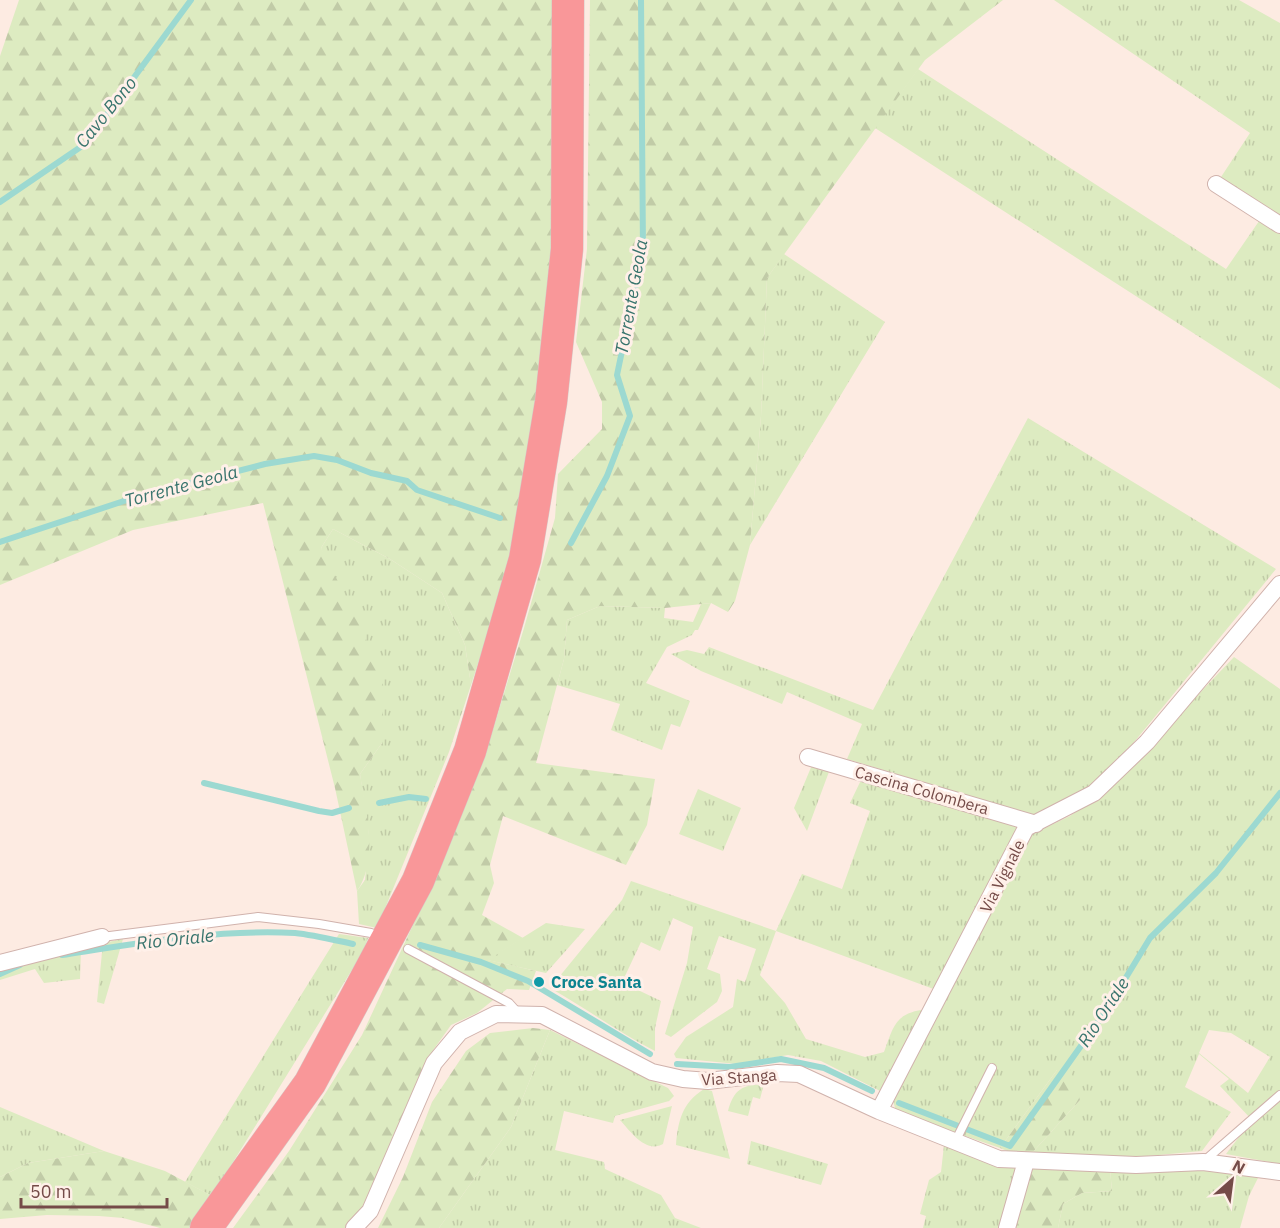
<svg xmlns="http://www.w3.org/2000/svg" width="1280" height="1228" font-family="'IBM Plex Sans',sans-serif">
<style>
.grass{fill:url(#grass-tufts);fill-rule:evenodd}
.forest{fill:url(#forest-firs)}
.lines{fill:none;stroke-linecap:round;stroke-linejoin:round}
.stream{stroke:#9cd9d1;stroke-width:6}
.lane-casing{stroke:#d0b2ac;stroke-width:10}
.street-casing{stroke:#d0b2ac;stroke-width:18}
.highway-casing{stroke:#d6c9c8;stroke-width:33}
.lane{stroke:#fff;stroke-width:8}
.street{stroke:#fff;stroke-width:16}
.highway{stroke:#f99799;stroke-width:32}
.culture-dot{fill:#0f9aa8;stroke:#fff0e9;stroke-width:2}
.labels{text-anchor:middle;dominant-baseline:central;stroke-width:6;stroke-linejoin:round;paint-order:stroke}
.street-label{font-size:16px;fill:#754b48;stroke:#fff0e9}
.culture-label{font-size:16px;font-weight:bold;fill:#0d838f;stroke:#fff0e9;text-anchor:start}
.water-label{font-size:18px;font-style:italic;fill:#38746d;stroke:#fff0e9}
</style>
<defs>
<pattern id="grass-tufts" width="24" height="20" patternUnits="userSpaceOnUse" patternTransform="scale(1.5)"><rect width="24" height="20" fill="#ddebc1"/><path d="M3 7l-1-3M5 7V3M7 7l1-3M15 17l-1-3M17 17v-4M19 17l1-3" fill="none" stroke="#c1cba7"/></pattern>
<pattern id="forest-firs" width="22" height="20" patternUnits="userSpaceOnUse" patternTransform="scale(1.5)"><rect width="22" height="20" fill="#ddebc1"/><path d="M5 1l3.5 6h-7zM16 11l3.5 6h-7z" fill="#c1cba7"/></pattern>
</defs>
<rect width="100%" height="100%" fill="#fdebe2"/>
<!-- grass -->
<path class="grass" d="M1054 0H1239L1280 23V389L875 128 918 69 1226 269 1266 211 1221 177 1250 133Z
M784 254 885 322 750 545 761 416 767 278Z
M1028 418 1276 569 1112 769 1086 789 1034 816 847 759 862 724 787 692 782 704 701 671 671 654 687 650 704 654 709 647 873 710Z
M333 529 390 559 442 593 465 645 471 685 449 752 377 928 359 924 357 891 365 880 369 836 360 774 382 743 321 548Z
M711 603 698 630H695L692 635 667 647 646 683 690 701 680 727 671 724 662 750 611 730 620 704 557 685 564 659 567 620 600 606 665 608 664 618 693 622 701 604Z
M1234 657 1280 689V1164L1226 1154 1252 1120 1220 1086 1229 1079 1199 1054 1185 1087 1231 1112 1202 1151 1126 1158 1032 1153 1080 1100 1057 1070 1000 1148 896 1112 893 1100 1030 835 1070 816 1111 786ZM1209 1030 1231 1033 1270 1057 1248 1093 1199 1053Z
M802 756 830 769 807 831 794 808 812 765 800 759Z
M862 778 1018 824 1019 831 939 991 776 931 760 975 785 1003 806 1039 865 1057 884 1052C894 1025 895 1013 927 1009L884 1093 821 1061 788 1055 737 1064 676 1058 674 1054 686 1037 733 1007 737 979 745 982 756 949 719 936 707 969 720 974 722 991 717 1002 671 1037 665 1034 687 963 693 927 673 918 660 951 641 942 625 976 643 985 640 991 661 1001 655 1028V1051C619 1033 586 1008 550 988L622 900 631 881 776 931 802 874 842 889 870 811 850 803Z
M698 789 741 808 723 851 679 834Z
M546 923 585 929 546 973 487 960Z
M339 934 368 938 363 952 212 1196 185 1182Z
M123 939 104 1004 97 1002 103 943Z
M81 948 80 979 44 983 35 969 0 980V968Z
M550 1030 668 1088 674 1096 669 1101 615 1116 613 1123 564 1111 555 1150 604 1162 605 1169 661 1195 675 1218 701 1228H439L511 1127Z
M764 1084 760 1099 753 1097 748 1116 728 1111C734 1089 742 1085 764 1084Z
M704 1089 712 1091 730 1159 676 1145C678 1121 682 1103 704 1089Z
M672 1106 663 1144C646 1154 630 1131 620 1120Z
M0 1107 104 1151 28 1163 0 1177Z
M751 1141 828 1164 821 1185 747 1164Z
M944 1145 1022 1169 1005 1228H923L926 1216 920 1214 929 1180 941 1172Z
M1110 1169 1244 1172 1260 1174 1249 1196 1240 1228H1058L1063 1204 1082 1193 1112 1191Z"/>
<!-- forest -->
<path class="forest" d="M19 0H552L556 246 542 394 514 555 471 685 465 645 442 593 390 559 333 529 321 548 361 627 383 680 382 743 360 774C366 811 379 859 357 891L335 788 263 503 133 530 0 585V56Z
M590 0H1003L925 60 767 278 761 416 750 545 735 601 728 612 711 603 665 608 600 606 567 620 564 659 536 763 655 779 647 825 626 865 503 816 490 865 494 883 482 915 523 938 488 960 536 971 529 990 507 989 477 1013 451 1025 434 1049 364 1209 346 1228H233L289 1151 362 1035 438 871 487 749 524 628 555 518 558 474 602 429V402L576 342 587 249Z
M533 1028 550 1030 511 1127 439 1228H378L403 1177 432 1102 466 1051 490 1033Z
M1070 1068 1080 1100 1032 1153H1012L1000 1148 1057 1070Z
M104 1151 165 1171 212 1196 189 1228H160L123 1218 99 1216 47 1215 0 1219V1177L28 1163Z
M1052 1166 1110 1169 1112 1191 1082 1193 1063 1204 1058 1228H1009L1026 1169Z"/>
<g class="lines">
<!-- stream -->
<path class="stream" d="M0 202 85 144 191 0
M0 542 136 497 265 464 314 456 337 460 371 473 407 481 417 490 500 518
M571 543 607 476 630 416 617 375 643 250 641 0
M204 783 319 811 332 813 349 808
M379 803 409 797 426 799
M420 945 481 962 528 981 650 1054
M62 955C139 943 216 929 295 933 314 935 334 940 353 944
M0 974 20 965
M677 1064 730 1067 781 1059 824 1068 872 1091
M899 1103 1010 1146 1105 1012 1150 938 1216 873 1280 793"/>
<!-- lane casing -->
<g class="lane-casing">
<path id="lane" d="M102 937 258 917 319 924 371 933
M408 949 509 1003 518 1013
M955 1142 992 1068
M1203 1162 1280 1095"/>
</g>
<!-- street casing -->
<g class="street-casing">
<path id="street" d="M1216 184 1280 225
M808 757 1036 824
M0 963 102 937
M879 1111 1026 828 1094 793 1147 742 1280 584
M354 1228 370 1211 434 1063 460 1032 496 1014 542 1015 652 1072 683 1079 708 1081 777 1073 799 1074 879 1111 999 1159 1136 1165 1203 1162 1280 1172
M1007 1228 1026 1161"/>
</g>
<!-- highway casing -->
<g class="highway-casing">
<path id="highway" d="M206 1228 310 1083 418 881 470 751 525 559 551 402 567 249 568 0"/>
</g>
<!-- lane -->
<use href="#lane" class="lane"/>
<!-- street -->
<use href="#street" class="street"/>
<!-- highway -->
<use href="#highway" class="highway"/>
</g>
<!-- markers -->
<circle class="culture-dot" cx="539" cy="982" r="6"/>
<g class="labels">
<!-- street labels -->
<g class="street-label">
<text transform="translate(922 790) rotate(16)">Cascina Colombera</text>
<text transform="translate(1002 876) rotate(-63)">Via Vignale</text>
<text transform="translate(739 1077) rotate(-4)">Via Stanga</text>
</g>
<!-- culture labels -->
<g class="culture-label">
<text x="551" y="982">Croce Santa</text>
</g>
<!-- water labels -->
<g class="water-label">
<text transform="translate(106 112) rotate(-51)">Cavo Bono</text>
<text transform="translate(631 297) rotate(-80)">Torrente Geola</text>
<text transform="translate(181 486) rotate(-15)">Torrente Geola</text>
<text transform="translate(175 939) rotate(-6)">Rio Oriale</text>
<text transform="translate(1103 1012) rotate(-57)">Rio Oriale</text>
</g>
</g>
<!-- north arrow -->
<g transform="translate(1232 1180) rotate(28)" stroke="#fff0e9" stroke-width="4.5" paint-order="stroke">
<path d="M0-4.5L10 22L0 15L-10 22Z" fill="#754b48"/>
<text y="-9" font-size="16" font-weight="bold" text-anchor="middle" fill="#754b48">N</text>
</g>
<!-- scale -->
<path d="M21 1198v9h146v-9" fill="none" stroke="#754b48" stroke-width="3"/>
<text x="30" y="1198" font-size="18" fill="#754b48" stroke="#fff0e9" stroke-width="4.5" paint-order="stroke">50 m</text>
</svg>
